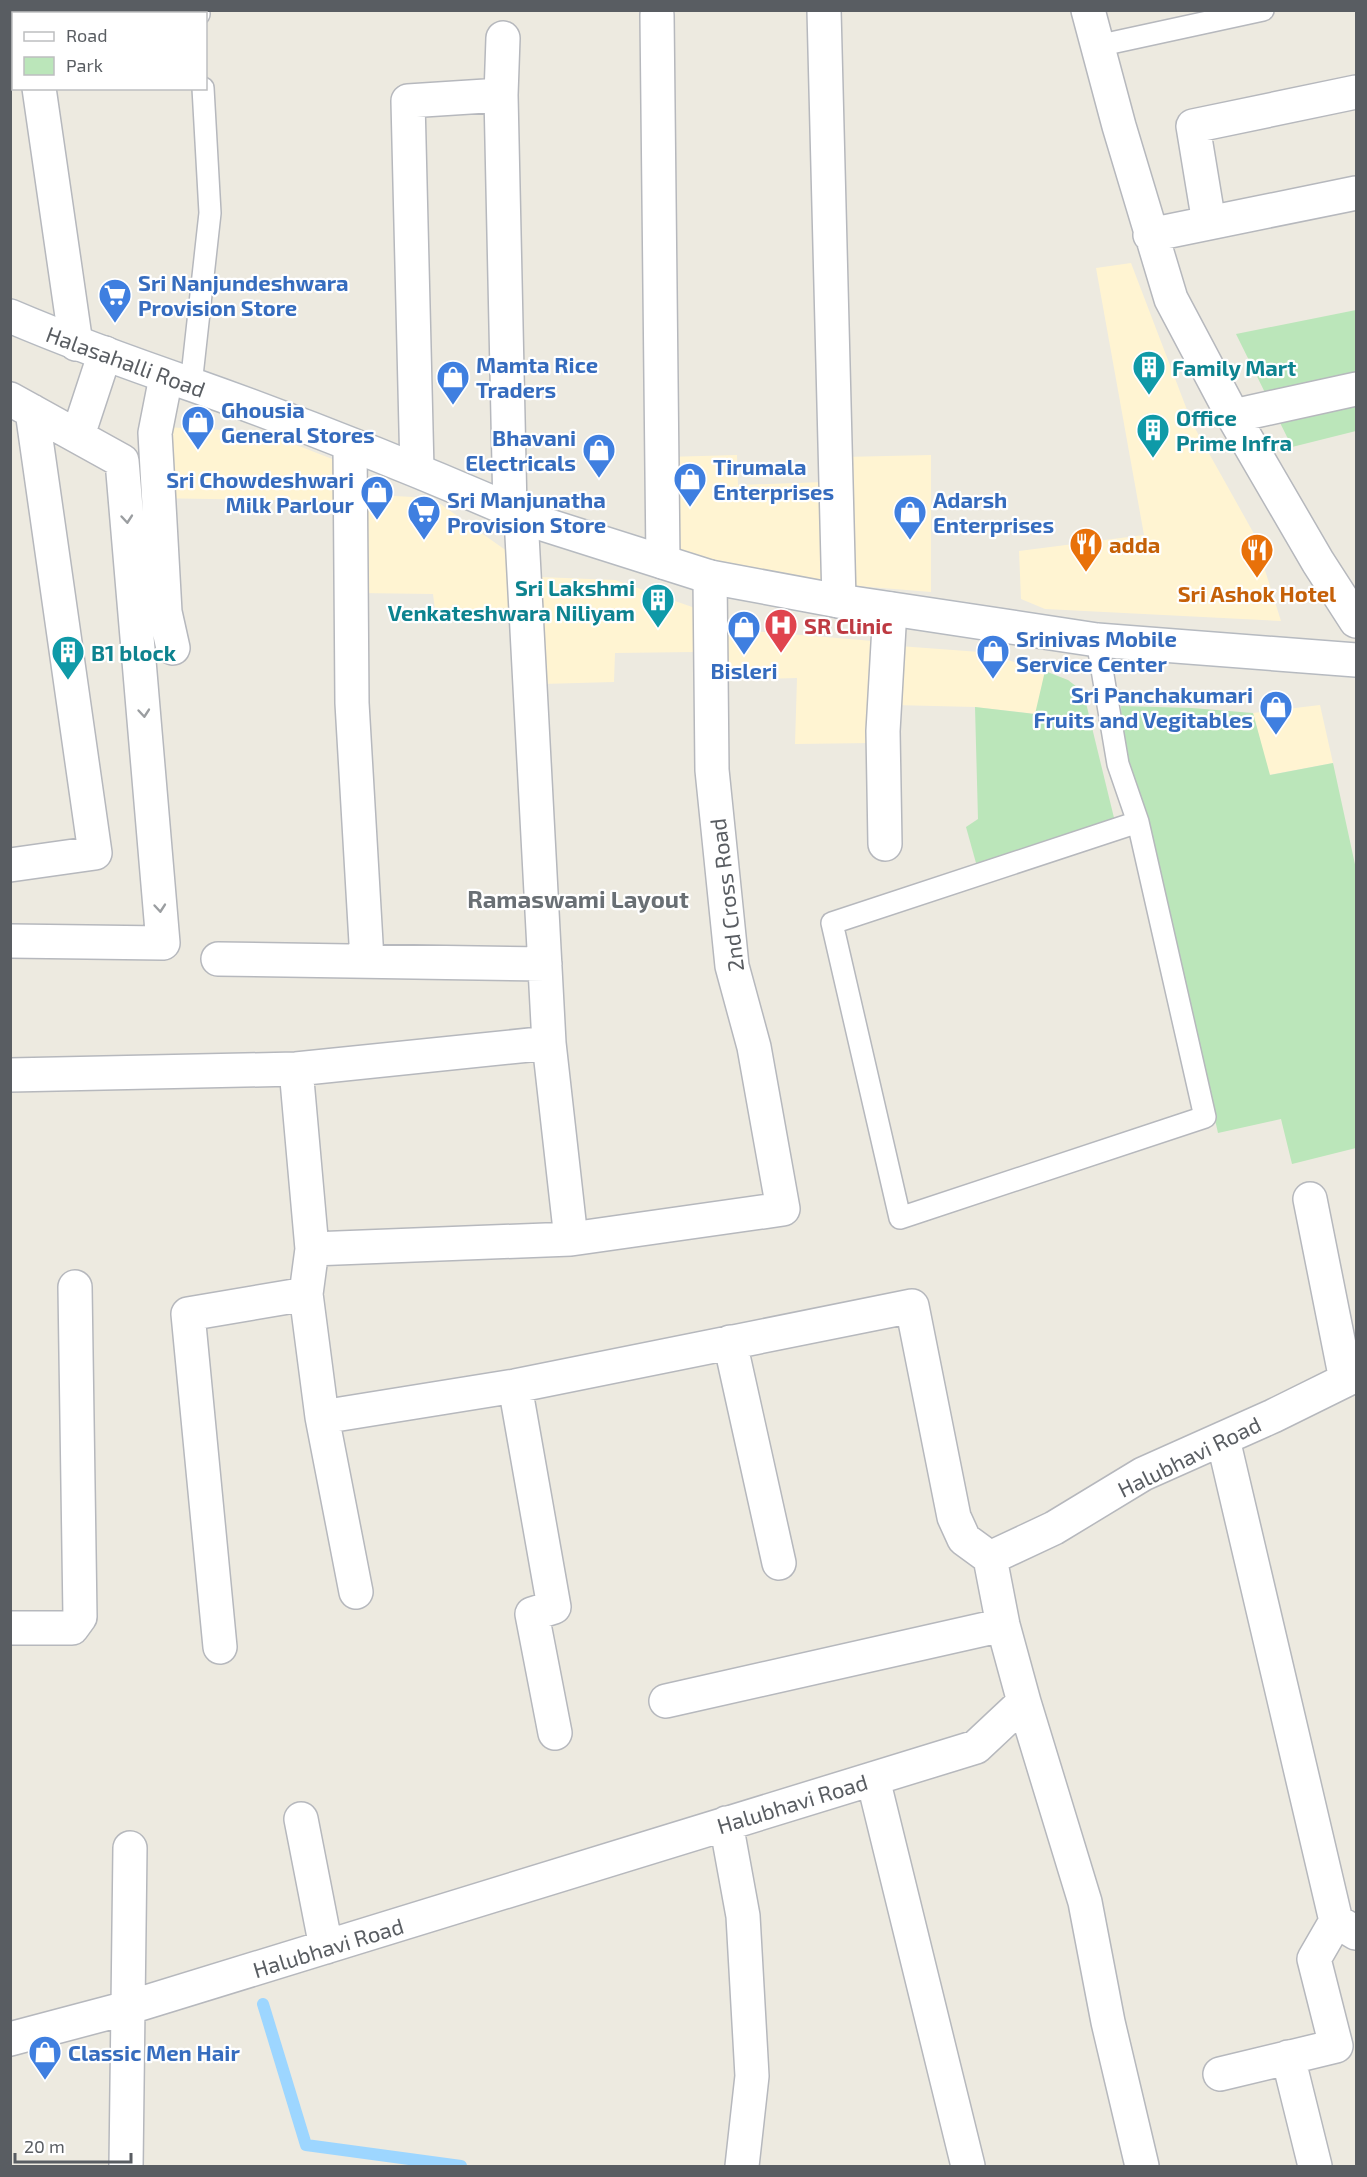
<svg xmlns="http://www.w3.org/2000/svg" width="1367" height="2177" font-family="'Exo 2',sans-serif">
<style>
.commercial{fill:#fff4d2}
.green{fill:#bbe6ba}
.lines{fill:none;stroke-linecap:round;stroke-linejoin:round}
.stream{stroke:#9dd6ff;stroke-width:12}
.service-casing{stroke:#b6b8bd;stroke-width:24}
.minor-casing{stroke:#b6b8bd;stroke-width:36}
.secondary-casing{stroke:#b6bac0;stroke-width:36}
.service{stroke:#fff;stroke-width:21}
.minor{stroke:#fff;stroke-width:33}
.secondary{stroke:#fff;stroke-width:33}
.oneway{stroke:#9b9ea1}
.labels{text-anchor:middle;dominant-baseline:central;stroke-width:4.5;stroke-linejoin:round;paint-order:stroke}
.shop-label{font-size:22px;font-weight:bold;fill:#366cbe;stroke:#fff;text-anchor:start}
.street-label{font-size:22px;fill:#595d62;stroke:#fff}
.culture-label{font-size:22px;font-weight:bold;fill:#0d838f;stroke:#fff;text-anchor:start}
.food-label{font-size:22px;font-weight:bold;fill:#c56008;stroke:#fff;text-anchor:start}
.health-label{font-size:22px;font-weight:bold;fill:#be3a42;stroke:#fff;text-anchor:start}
.neighbourhood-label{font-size:24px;font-weight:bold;fill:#696f74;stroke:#fff}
</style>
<rect width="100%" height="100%" fill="#edeae0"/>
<!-- commercial -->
<path class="commercial" d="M1131 263 1192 423 1253 532 1281 621 1045 609 1021 599 1019 551 1144 535 1096 268Z
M164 427 263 432 340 462V501L149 498Z
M737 455 738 485 824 482 827 585 667 558 666 457Z
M931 455V592L845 585 843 457Z
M357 494 432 498 511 554 514 608 435 610 433 594 358 593Z
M540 577 615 580 695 608V652L615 653 614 682 542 684Z
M716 628 873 641 871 743 795 744 797 678 717 680Z
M899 646 980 652 1045 671 1036 714 975 707 893 705Z
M1320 705 1333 763 1269 775 1253 713Z"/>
<!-- green -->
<path class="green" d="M1356 310V431L1292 447 1236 334Z
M1045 671 1068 680 1086 694V703L1116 826 976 863 966 827 978 819 975 707 1035 714Z
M1121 706 1192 708 1253 713 1270 775 1333 763 1356 869V1148L1292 1164 1281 1119 1218 1133 1154 848 1122 746Z"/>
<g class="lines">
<!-- stream -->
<path class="stream" d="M263 2004 306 2145 461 2166"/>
<!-- service casing -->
<g class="service-casing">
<path id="service" d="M198 10 199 14
M1097 46 1263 10
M191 385 210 213 203 88
M1097 640 1118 764 1138 822 1205 1117 900 1218 832 923 1138 822"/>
</g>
<!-- minor casing -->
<g class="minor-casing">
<path id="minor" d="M27 10 28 14
M824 10 839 601
M1088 10 1119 126 1171 299 1233 416 1318 562 1356 621
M657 15 663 562
M503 38 501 95 510 510
M39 88 76 344
M1209 223 1193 126 1356 92
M1150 235 1356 193
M166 377 155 433 165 612 173 648
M10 399 122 461 163 943 10 941
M1233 416 1356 389
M78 435 105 353
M350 445 352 703 367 960
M417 470 408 101 501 95
M885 844 883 731 890 609
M10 865 95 853 32 411
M218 959 545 964
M296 1069 312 1249 306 1294 322 1417 356 1592
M10 1075 296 1069 549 1043
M1310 1199 1346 1380
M571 1239 783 1209 754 1047 732 966 712 770 710 577
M312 1249 571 1239 549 1043 521 517
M730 1342 779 1563
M515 1386 554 1607 532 1614 555 1733
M322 1417 515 1386 912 1306 954 1517 964 1539 990 1558
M1223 1439 1336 1921 1356 1933
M10 1628H72L80 1617 75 1287
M220 1647 188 1314 306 1294
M666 1701 1003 1625
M1024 1702 1085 1902 1108 2022 1142 2166
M873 1779 968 2166
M301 1819 326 1947
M726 1823 743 1916 752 2076 742 2166
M10 2039 127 2008 976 1747 1024 1702 1003 1625 990 1558 1054 1528 1143 1474 1273 1416 1356 1375
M1288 2057 1315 2166
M1220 2074 1336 2046 1314 1959 1336 1921
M126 2166 130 1848"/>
</g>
<!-- secondary casing -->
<g class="secondary-casing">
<path id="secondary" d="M10 316C71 342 132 364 193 385 300 423 406 465 510 510L521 517 710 577 839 601 1097 640 1356 660"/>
</g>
<!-- service -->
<use href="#service" class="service"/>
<!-- minor -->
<use href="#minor" class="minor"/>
<!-- secondary -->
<use href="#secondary" class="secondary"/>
</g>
<!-- one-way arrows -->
<defs><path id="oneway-chevron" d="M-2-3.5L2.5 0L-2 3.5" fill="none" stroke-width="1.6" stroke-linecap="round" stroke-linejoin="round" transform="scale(1.5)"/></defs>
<g class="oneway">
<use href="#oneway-chevron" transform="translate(127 519) rotate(85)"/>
<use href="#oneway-chevron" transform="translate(144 713) rotate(85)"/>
<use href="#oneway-chevron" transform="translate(160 908) rotate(85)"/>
</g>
<!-- icons -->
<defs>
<g id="supermarket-pin" transform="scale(1.725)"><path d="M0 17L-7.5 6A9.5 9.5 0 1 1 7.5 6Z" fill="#3f7fe0" stroke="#fff"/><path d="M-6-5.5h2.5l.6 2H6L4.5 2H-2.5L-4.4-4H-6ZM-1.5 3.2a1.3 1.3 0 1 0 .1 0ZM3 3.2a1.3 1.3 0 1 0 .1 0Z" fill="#fff"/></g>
<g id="building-pin" transform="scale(1.725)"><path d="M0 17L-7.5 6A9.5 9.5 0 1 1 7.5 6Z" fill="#0f9aa8" stroke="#fff"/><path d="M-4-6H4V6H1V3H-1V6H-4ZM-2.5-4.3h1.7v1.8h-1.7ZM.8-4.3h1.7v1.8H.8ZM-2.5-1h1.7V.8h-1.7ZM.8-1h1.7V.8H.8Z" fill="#fff"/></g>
<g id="shop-pin" transform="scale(1.725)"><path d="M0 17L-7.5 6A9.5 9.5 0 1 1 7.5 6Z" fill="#3f7fe0" stroke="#fff"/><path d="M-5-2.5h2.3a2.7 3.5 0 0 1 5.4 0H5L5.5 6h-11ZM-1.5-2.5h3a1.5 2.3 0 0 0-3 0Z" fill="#fff"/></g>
<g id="restaurant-pin" transform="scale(1.725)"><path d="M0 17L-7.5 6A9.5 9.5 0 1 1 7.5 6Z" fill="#e8710a" stroke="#fff"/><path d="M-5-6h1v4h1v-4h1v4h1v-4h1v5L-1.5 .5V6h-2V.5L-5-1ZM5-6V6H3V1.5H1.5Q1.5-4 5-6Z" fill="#fff"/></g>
<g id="hospital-pin" transform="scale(1.725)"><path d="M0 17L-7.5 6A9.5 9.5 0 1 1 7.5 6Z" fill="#e0444e" stroke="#fff"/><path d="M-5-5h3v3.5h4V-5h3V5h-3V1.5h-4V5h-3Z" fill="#fff"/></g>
</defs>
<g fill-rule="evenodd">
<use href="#supermarket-pin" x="115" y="295"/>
<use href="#building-pin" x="1149" y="367"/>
<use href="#shop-pin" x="453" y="377"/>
<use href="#shop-pin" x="198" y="422"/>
<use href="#building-pin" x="1153" y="430"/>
<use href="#shop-pin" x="599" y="450"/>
<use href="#shop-pin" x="690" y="479"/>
<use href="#shop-pin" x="377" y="492"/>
<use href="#supermarket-pin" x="424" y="512"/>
<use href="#shop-pin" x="910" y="512"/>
<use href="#restaurant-pin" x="1086" y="544"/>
<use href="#restaurant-pin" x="1257" y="550"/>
<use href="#building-pin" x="658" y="600"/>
<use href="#hospital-pin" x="781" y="625"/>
<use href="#shop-pin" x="744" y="627"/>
<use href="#shop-pin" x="993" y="651"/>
<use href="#building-pin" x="68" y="652"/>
<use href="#shop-pin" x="1276" y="707"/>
<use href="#shop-pin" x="45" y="2052"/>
</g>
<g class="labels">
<!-- shop labels -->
<g class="shop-label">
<text x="138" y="282">Sri Nanjundeshwara<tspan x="138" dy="25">Provision Store</tspan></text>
<text x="476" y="364">Mamta Rice<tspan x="476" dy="25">Traders</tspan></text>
<text x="221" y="409">Ghousia<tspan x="221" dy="25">General Stores</tspan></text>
<text x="576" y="437" text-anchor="end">Bhavani<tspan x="576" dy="25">Electricals</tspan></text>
<text x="713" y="466">Tirumala<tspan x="713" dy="25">Enterprises</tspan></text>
<text x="354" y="479" text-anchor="end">Sri Chowdeshwari<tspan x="354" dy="25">Milk Parlour</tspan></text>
<text x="447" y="499">Sri Manjunatha<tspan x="447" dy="25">Provision Store</tspan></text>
<text x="933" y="499">Adarsh<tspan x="933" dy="25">Enterprises</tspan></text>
<text x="1016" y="638">Srinivas Mobile<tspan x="1016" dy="25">Service Center</tspan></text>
<text x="744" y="670" text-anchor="middle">Bisleri</text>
<text x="1253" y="694" text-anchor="end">Sri Panchakumari<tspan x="1253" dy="25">Fruits and Vegitables</tspan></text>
<text x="68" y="2052">Classic Men Hair</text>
</g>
<!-- street labels -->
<g class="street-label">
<text transform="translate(126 361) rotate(20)">Halasahalli Road</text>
<text transform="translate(726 895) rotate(-97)">2nd Cross Road</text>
<text transform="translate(1189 1456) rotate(-26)">Halubhavi Road</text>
<text transform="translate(792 1803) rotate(-17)">Halubhavi Road</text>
<text transform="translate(328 1947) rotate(-17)">Halubhavi Road</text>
</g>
<!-- culture labels -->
<g class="culture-label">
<text x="1172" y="367">Family Mart</text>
<text x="1176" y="417">Office<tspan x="1176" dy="25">Prime Infra</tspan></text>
<text x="635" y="587" text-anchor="end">Sri Lakshmi<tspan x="635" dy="25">Venkateshwara Niliyam</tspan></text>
<text x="91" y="652">B1 block</text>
</g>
<!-- food labels -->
<g class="food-label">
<text x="1109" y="544">adda</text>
<text x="1257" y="593" text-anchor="middle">Sri Ashok Hotel</text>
</g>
<!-- health labels -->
<g class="health-label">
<text x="804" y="625">SR Clinic</text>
</g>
<!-- neighbourhood labels -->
<g class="neighbourhood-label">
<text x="578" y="898">Ramaswami Layout</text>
</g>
</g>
<!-- border -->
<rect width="1367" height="2177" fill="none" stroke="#595d62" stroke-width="24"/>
<!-- legend -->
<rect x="12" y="12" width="195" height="78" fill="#ffffff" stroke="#bdbec0" stroke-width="1.5"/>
<rect x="24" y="32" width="30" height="9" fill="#ffffff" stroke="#bdbec0" stroke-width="1.5"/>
<text x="66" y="42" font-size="18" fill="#595d62">Road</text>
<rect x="24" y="57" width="30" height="18" fill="#bbe6ba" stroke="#bdbec0" stroke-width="1.5"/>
<text x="66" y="72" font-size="18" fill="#595d62">Park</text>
<!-- scale -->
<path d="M15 2153v9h116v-9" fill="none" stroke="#595d62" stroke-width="3"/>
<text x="24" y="2153" font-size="18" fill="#595d62" stroke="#ffffff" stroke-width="4.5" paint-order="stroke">20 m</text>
</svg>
